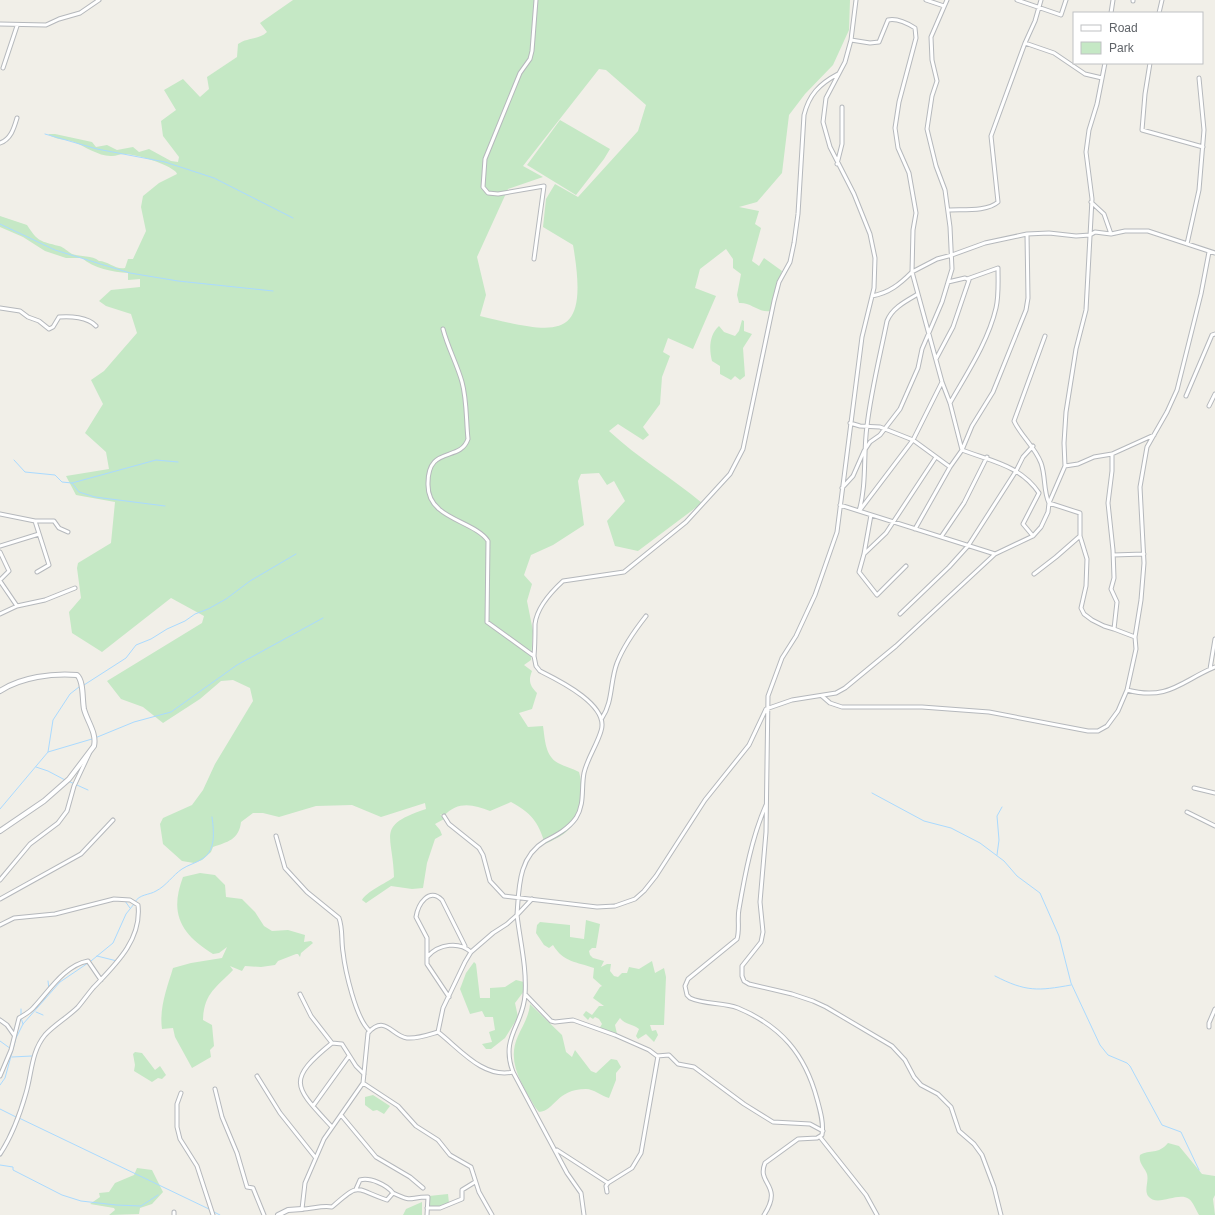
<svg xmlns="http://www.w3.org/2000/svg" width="1215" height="1215" font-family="Helvetica,sans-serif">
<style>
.green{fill:#c5e8c5;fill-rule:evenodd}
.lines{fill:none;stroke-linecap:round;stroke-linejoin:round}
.stream{stroke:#aadaff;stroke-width:1}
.minor-casing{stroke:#b5b8bc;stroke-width:5}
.tertiary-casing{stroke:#b5b8bc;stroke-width:6}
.minor{stroke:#fff;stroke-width:3}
.tertiary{stroke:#fff;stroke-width:4}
</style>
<rect width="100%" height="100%" fill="#f1efe8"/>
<!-- green -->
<path class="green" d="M293 0H850L849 30 833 65 805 94 789 115 782 173 757 202 739 207 759 211 755 224 761 228 752 261 759 266 764 258 782 271 770 311C759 313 751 302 739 303L737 295 741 274 733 268V259L726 249 700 269 695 288 716 296 693 349 668 338 663 352 670 356 662 377 660 404 643 427 649 435 643 440 618 424 609 431C638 458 672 478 702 503L638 551 615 546 607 521 625 501 614 481 607 485 599 473 581 474 578 481 584 525 553 545 531 555 524 575 532 584 527 601 533 631 531 660 524 665 532 671C528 681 530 686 537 693L532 709 519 713 528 727 543 726C545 739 545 756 558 763 565 767 572 768 579 772 584 788 581 817 569 829 563 836 553 840 545 844 538 821 531 813 511 802L490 811C473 804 457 801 444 816L440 814 444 819 435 824 440 830 442 835 435 839 427 863 423 888 412 889 391 886 366 903 362 900C366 892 386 883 394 877 393 834 375 826 426 809L425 803 381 817 352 805 316 806 279 817 263 813H253L241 822C239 840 227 842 213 847L211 852 202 860 194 863 182 861 163 844 160 824 163 818 192 805 203 790 215 764 253 701 250 688 233 680 221 681 200 699 163 723 143 707 121 699 107 681 202 623 204 616 171 598 102 652 72 633 69 612 81 598 77 568 78 563 111 543 115 502 76 495 66 476 109 469 106 452 85 433 103 404 91 380 104 371 137 333 131 314 106 306 99 301 111 290 140 287V279L128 280V273C113 272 93 268 82 258H66L45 251 23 237 0 227V216L27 225C38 242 40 241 59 246 64 247 68 252 72 254 81 257 92 255 99 261 108 261 116 270 125 268L128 259H133L146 231 141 207 143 196 159 183 177 174 176 172C168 164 136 154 124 154 120 154 116 156 112 156 100 157 84 146 74 142 66 139 55 140 48 134H55L92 142 96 147 107 145 117 150 133 147 139 152 149 149 171 161 178 162 179 157 163 136 161 121 176 110 164 90 183 79 200 97 209 89 207 77 237 57 238 44C248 37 259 40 267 32L260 23ZM599 69 606 70 646 105 638 131 578 197 555 184 546 199 543 227 573 245C590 343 559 335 480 316L486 295 477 257 508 189 543 177 523 166Z
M560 120 610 149 604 159 576 195 527 165Z
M742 320 744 321V331L752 334 743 348 745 376 740 380 735 376 731 380 720 374V366L712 361C709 349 709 335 719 326L724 332 735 336 739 331Z
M200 873 215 875 225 885 226 897 242 899 255 912 264 926 272 931 288 930 305 935 304 942 311 941 313 943 301 953 300 957 298 954H296L278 961 275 965 261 967 245 966 242 971 230 966 233 970C216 988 204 993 203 1020L212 1025 214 1046 210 1050 211 1057 192 1068 175 1037 173 1028 162 1029C159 1008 167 988 173 968L191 963 222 958 227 947 219 953 213 954C181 934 169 914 183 877Z
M586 920 600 924 596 948H592L589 951 590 955 593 958 604 961 601 967 607 964H611L610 971 614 976 618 977 622 973H627L629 967 639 969 652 961 655 973 664 968 666 977 664 1025H650L652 1031 656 1030 658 1035 654 1042 646 1034 638 1039 636 1036 639 1029C634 1024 625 1025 620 1018L615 1025 617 1034 599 1029 602 1024 599 1019 595 1017 593 1019 590 1017 588 1020 583 1015 586 1011 592 1015 599 1006H604L593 998 600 987 602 986 593 978 594 968C577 962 563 962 553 945L549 948 544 945 536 933 537 925 540 922 570 925V937L584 939Z
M474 962 476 964 480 998H490V988L505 987 516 980 524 982V991L515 1003 518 1017 505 1038 491 1049H486L482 1044 492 1042 489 1032 495 1030 493 1017H485L482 1011 470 1014 460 989 466 973Z
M530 1004 562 1035 566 1052 572 1057 575 1050 591 1071 596 1073 611 1059 617 1060 621 1067 616 1073V1080L609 1098C601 1096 594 1089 586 1089 556 1089 555 1111 539 1112L535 1107C522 1084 506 1062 518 1036 523 1025 529 1016 530 1004Z
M135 1052 142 1053 155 1070 160 1066 166 1075 162 1079 158 1078 152 1082 134 1071 135 1065 133 1054Z
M373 1095 390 1106 384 1114 377 1110 373 1111 365 1105V1097Z
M1168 1143 1179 1146 1202 1174 1215 1176V1195L1213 1199 1215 1215H1199C1196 1210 1193 1202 1189 1199 1178 1191 1157 1208 1148 1196 1144 1190 1149 1181 1147 1174 1145 1168 1138 1163 1140 1155 1150 1149 1158 1155 1168 1143Z
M137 1168 152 1170 163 1192 152 1204 140 1208 139 1214 109 1215 115 1210 114 1208 90 1204 100 1197 99 1193 109 1192 115 1183 134 1175Z
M448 1194 449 1203 444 1206 428 1208 429 1196Z
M422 1202V1215H403L406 1209Z"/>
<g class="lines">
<!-- stream -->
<path class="stream" d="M45 134 97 149 165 162 214 178 293 218
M0 224 55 250 130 273 178 281 273 291
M14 460 25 472 55 475 62 482 72 483 79 492 95 497 165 506
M72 483 156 460 178 462
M84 685 126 658 136 645 151 639 167 629 185 621 195 614 208 609 226 599 250 581 296 554
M95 738 134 722 171 712 237 665 323 618
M48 752 92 739
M36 767 48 771 65 780
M68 781 88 790
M872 793 924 821 951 828 980 843 1004 861 1017 876 1040 893 1059 936 1071 983 1100 1045 1108 1055 1127 1063 1130 1066 1162 1125 1181 1132 1199 1170
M0 809 48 752 53 720 70 694 79 687
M997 855 999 840 997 816 1002 807
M125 901 130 908
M135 902C139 894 150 895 156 891 166 886 173 875 182 869 188 865 196 863 202 859 216 851 214 832 212 817
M97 956 117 961
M91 961 113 943 126 914 134 904
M995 976C1026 992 1038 991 1071 985
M48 981 49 989
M21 1009V1015
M36 1012 43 1015
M21 1018 23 1024
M0 1041 11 1049
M12 1057 32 1056
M0 1085 5 1078 16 1038 23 1024 60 982 88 963
M0 1109 16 1117
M19 1118 211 1210
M0 1165 13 1167V1170L62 1195 81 1201 116 1205 141 1206 158 1195
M214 1212 220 1215"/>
<!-- minor casing -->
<g class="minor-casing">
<path id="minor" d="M856 0 851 40 845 62 826 98 823 122 830 147 854 194 870 234 875 258 874 288 862 337 837 532 815 595 796 636 782 658 768 696 766 832 760 902 763 932 761 942 742 966V976L744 981 749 984 792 994 813 1001 826 1007 892 1046 905 1060 914 1077 921 1085 938 1094 951 1107 959 1131 974 1144 982 1155 994 1187 1001 1215
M926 0 944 6
M1017 0 1061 15 1066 0
M1041 0 1035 21 1025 43 1054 53 1085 74 1102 78
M1133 1V0
M1111 13 1113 0
M1159 13 1162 0
M0 24 46 25 59 19 80 13 99 0
M851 40 870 43 879 42 888 20C897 18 907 23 915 28L916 38 899 102 895 128 898 148 909 173 916 213 913 230 912 272C900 284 889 293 872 296
M1150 63 1145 94 1142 130 1203 147
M3 68 17 26
M0 143C11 139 14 128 17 118
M837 164 842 144V107
M1091 202 1104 214 1111 234
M948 210C962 209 987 212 998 202L991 136 1025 43
M1187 244 1199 190 1204 130 1199 78
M534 259 544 186 498 194 488 193 483 187 485 159 520 73 530 59 532 51 536 0
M0 308 20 311 28 317 39 321 49 329 53 327 59 317C70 316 88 317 96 326
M1045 336 1014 421C1021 436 1035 447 1041 463 1046 477 1043 490 1049 503L1080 513V536L1087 559 1086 586 1081 608 1084 614 1092 620 1104 626 1114 629
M936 359 953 327 969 280 965 278 948 282
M1186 396 1212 335 1215 334
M950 403C967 373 988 342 996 308 999 295 998 282 998 268L967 279
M1209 406 1215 394
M850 423 860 426 880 427 913 440 950 467 962 450C990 461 1020 465 1039 493L1023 524 1033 536
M962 450 950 403 942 382 912 272 937 259 952 255 985 243 1027 234 1049 233 1076 236 1090 235 1095 232 1111 234 1125 231H1148L1215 253
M962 450 972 426 993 392 1026 310 1028 298 1027 234
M1112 454V471L1108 503 1113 550 1114 578 1111 589 1117 602 1114 629 1135 637
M1065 466 1078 464 1094 457 1112 454 1154 435
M842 488 853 476 864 451 870 442 880 435 900 409 918 368 922 349 942 302 952 269 950 227 945 190 936 166 927 129 932 96 937 81 932 60 931 37 947 0
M840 505 995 554
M860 510 913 440 942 382
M859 511C867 484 863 455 867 426 871 391 880 356 887 321 892 308 906 301 918 294
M0 514 35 521 49 565 37 572
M871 515 864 554 859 572 877 595 906 566
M35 521H54L59 528 68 532
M915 529 950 467
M941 537 964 503 987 457
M0 546 39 534
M0 552 9 571 0 580
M864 554 886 533 936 457
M1113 555 1144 554
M1034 574 1056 557 1080 536
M0 581 17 606 0 614
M17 606 45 600 75 588
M900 614 949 567 968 546 1016 471 1023 457 1033 446
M534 656C535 645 535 634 535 624 537 607 551 592 563 581L624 572 686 522 730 474 743 449 774 301 779 282 790 262 794 243 798 214 804 115C809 95 819 84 838 74
M1210 669 1215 639
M1127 690C1169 701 1181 681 1215 667
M822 696 830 703 842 707H922L989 712 1088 731H1098L1107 726 1118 711 1127 690 1136 649 1135 637 1141 600 1144 563 1140 487 1147 447 1167 412 1177 390 1201 294 1209 252
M602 718C613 702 610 681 617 663 624 645 635 630 646 616
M1194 788 1215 793
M1187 812 1215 826
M444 816 449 824 479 848 483 855 490 881 504 896 597 907 615 906 635 899 644 891 656 876 705 800 749 745 766 709 792 700 836 693 845 688 896 646 995 554 1033 536 1041 527 1048 512 1049 503 1065 466 1064 443 1066 412 1076 349 1086 310 1092 199 1086 152 1089 130 1097 104 1105 63
M276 836 285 868 307 892 339 918C343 929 341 940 343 952 345 970 356 1020 370 1031
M0 880 30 844 58 823 67 811 74 786 89 754
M0 899 81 854 113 820
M532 899 517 915C520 941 527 968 525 995 523 1026 500 1037 513 1072L567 1173 581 1193 584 1215
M0 925 14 918 55 914 114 899 130 900 138 905C142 940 115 965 93 988 88 994 83 1001 78 1007 68 1017 54 1025 45 1035 31 1052 32 1073 26 1093 20 1114 12 1136 0 1154
M428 956C439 944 459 941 471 952
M300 994 311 1016 332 1043 342 1044 356 1066 364 1074
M525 994 551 1021 555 1022 573 1020 615 1035 649 1050 657 1056 669 1055 678 1064 694 1067 744 1104 773 1122 810 1124 823 1131
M449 997 427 964V938L416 917C418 904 429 887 442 900L465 946
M0 1020 7 1025 14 1035
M1209 1027V1023L1215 1009
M438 1032 443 1008 465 962 471 952 493 933 507 924 517 915C519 888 518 857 545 841 557 835 568 829 576 818 585 804 581 788 584 773 587 759 597 745 601 731 610 705 558 680 540 671L536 666 534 656 487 622 488 541C479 527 452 521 439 509 432 503 428 495 428 485 427 444 460 463 468 439 466 420 467 400 462 382 457 364 448 348 443 329
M332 1043C285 1081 295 1087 332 1127
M0 1076 11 1050 19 1018C24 1015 30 1012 34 1007 49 991 65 965 88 961L101 980
M257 1076 280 1113 315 1157
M363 1083 398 1106 416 1126 438 1140 450 1155 471 1167 479 1192 492 1215
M215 1089 222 1117 237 1153 247 1187 253 1188 264 1215
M181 1093 177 1104V1127L180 1139 197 1166 213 1215
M313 1106 349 1056
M341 1115 376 1157 410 1177 423 1188
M820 1137 866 1195 877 1215
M557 1150 608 1183
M356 1189 360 1180C370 1177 387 1185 393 1193
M607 1192 606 1186 608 1183 632 1168 641 1153 658 1056
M427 1208H440L462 1199V1190L475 1182
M174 1212V1215
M427 1215 428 1197C408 1197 414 1203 393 1193L387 1200C354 1189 361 1181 332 1207 322 1205 312 1209 302 1209L305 1183 324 1139 363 1083 368 1033C385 1014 392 1036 407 1038 417 1039 428 1035 438 1032 459 1048 483 1079 513 1072
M764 1215C784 1184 756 1185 765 1163L798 1139 817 1138 822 1135C824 1123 820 1110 817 1099 805 1054 781 1026 738 1008 723 1002 705 1005 690 998L687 995 685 986 688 979 737 939C740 929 737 919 739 909 745 874 752 837 766 805"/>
</g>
<!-- tertiary casing -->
<g class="tertiary-casing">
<path id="tertiary" d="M0 691C21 677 53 673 77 675 84 681 82 699 84 709 87 721 97 733 94 746L69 779 44 801 0 831
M278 1215 288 1210 302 1209"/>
</g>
<!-- minor -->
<use href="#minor" class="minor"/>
<!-- tertiary -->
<use href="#tertiary" class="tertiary"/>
</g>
<!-- legend -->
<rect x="1073" y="12" width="130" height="52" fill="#ffffff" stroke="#bfc1c3"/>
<rect x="1081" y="25" width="20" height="6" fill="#ffffff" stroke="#bfc1c3"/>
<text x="1109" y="32" font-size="12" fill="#5f6368">Road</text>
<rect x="1081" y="42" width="20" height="12" fill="#c5e8c5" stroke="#bfc1c3"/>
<text x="1109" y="52" font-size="12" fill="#5f6368">Park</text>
</svg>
